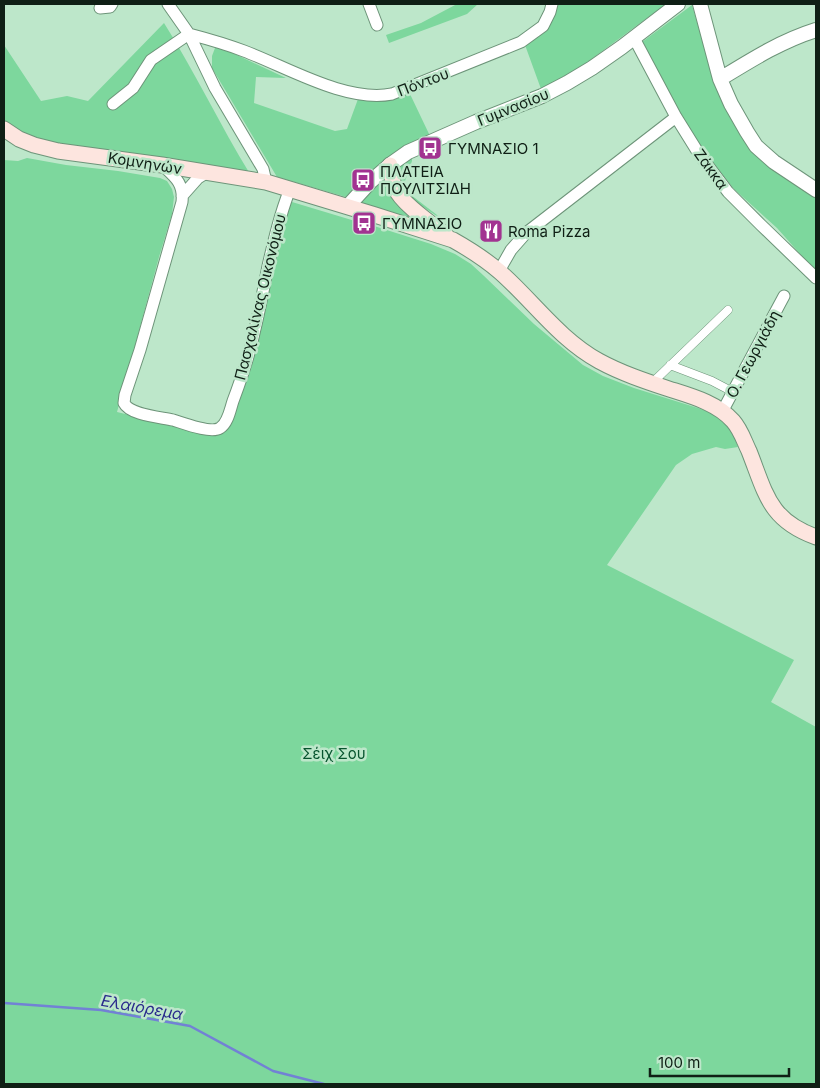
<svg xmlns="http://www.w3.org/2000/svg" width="820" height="1088" font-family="Inter,sans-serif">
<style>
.green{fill:#7dd79d}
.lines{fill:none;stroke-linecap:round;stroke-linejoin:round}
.stream{stroke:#7281d5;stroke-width:2.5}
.pedestrian-casing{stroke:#6d9479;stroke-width:9}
.minor-casing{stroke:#6d9479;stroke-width:13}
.tertiary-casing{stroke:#6d9479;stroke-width:16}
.secondary-casing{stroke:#6d9479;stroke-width:17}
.pedestrian{stroke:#fff;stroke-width:8}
.minor{stroke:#fff;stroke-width:11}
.tertiary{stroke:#fff;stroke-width:14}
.secondary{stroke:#fde5df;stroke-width:15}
.labels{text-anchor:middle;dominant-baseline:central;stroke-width:5;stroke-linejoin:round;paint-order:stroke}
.street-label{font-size:15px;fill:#0f1f15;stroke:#bde7ca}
.poi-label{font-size:15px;fill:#0f1f15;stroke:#bde7ca;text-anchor:start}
.park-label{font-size:15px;fill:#07542e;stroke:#bde7ca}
.water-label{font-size:16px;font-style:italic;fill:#292a8c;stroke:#bde7ca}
</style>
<rect width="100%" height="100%" fill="#bde7ca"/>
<!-- green -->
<path class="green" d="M457 4H478L467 14 389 43 386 35 421 23Z
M557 4H666L574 72 554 83 541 89 525 45Z
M692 5 709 64 716 83 747 138 816 194V272L777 228 734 189 707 156 687 128 642 42Z
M164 23C195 72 220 125 250 174L71 148 27 138 4 122V45L41 101 67 96 88 101Z
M215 48H222L286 78 256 77 254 103 335 131 347 129 358 99 382 101 410 94 430 136 369 176 346 197 277 177 212 68V56Z
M412 156V161L405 181 411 195 450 225 404 194C398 172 392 170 412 156Z
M27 158 66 165 118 171 160 178 167 181 172 189 174 197 172 214 159 257 117 412 208 434 221 432 287 208 292 202 355 221 357 225 369 229 374 226 431 244 455 254 471 264 483 275 534 324 583 365 603 376 634 388 701 409 716 415 726 424 733 434 738 447 725 449 716 447 692 454 676 465 607 565 794 660 771 702 816 727V1084H4V160L18 161Z
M384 179 387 183 421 222 360 205 359 200Z"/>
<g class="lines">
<!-- stream -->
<path class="stream" d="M4 1003 101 1010 190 1026 273 1071 324 1084"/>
<!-- pedestrian casing -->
<g class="pedestrian-casing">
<path id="pedestrian" d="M670 365 712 381 733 392
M652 383 728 310"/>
</g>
<!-- minor casing -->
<g class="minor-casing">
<path id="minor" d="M168 4 189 34 215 88 263 169 266 182
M369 4 377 25
M100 8 110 7 112 4
M634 38 676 117 699 154 728 192 761 225 816 278
M113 104 133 88 151 60 189 34C208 39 226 44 244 51 287 67 346 103 392 94L521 42 543 26 550 12 552 4
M162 165C175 177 184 183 182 202L140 350 125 395 124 403C130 415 159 417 173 420 183 423 211 434 220 428 228 423 230 410 233 401 242 377 250 353 255 329 260 308 264 287 268 266 274 240 280 214 290 189
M182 196 198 178 206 173
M499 271 511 250 526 233 676 117
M722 412 784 296"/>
</g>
<!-- tertiary casing -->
<g class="tertiary-casing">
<path id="tertiary" d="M700 4 720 79 731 104 747 132 756 146 774 162 816 190
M720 79C751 60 781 41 816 30
M348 206 370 182 391 164 408 152 476 122 542 96 567 83 592 68 622 47 678 4"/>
</g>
<!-- secondary casing -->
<g class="secondary-casing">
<path id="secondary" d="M4 129 19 139 34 145 58 151 162 165 266 182 375 215 453 240C469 249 486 260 500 272 533 301 559 339 599 361 621 373 645 381 669 389 691 396 717 403 733 421 741 430 744 441 749 451 766 494 769 520 816 537
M390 165C391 173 392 181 395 188 402 204 432 224 446 235"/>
</g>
<!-- pedestrian -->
<use href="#pedestrian" class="pedestrian"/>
<!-- minor -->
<use href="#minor" class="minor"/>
<!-- tertiary -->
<use href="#tertiary" class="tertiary"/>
<!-- secondary -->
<use href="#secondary" class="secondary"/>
</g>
<!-- icons -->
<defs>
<g id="bus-square" transform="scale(1.25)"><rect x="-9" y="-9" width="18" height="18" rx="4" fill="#a23391" stroke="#bde7ca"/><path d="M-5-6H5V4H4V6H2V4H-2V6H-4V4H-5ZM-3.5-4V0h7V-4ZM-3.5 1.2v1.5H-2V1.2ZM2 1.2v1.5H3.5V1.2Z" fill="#fff"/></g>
<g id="restaurant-square" transform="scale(1.25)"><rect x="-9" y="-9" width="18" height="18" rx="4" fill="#a23391" stroke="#bde7ca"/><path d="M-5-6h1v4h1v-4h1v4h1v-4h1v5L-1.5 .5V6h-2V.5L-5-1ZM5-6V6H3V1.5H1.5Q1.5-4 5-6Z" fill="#fff"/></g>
</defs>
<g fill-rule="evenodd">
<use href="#bus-square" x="430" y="148"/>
<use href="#bus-square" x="363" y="180"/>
<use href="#bus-square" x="364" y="223"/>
<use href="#restaurant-square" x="491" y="231"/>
</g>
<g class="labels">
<!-- street labels -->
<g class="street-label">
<text transform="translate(423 82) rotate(-21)">Πόντου</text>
<text transform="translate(513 107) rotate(-22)">Γυμνασίου</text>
<text transform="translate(145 163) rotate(9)">Κομνηνών</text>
<text transform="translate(711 169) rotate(54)">Ζάκκα</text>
<text transform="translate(260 297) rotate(-76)">Πασχαλίνας Οικονόμου</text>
<text transform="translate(753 354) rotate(-62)">Ο. Γεωργιάδη</text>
</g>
<!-- poi labels -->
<g class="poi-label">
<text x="448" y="148">ΓΥΜΝΑΣΙΟ 1</text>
<text x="380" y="171">ΠΛΑΤΕΙΑ<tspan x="380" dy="17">ΠΟΥΛΙΤΣΙΔΗ</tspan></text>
<text x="382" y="223">ΓΥΜΝΑΣΙΟ</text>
<text x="508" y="231">Roma Pizza</text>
</g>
<!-- park labels -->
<g class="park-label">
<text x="334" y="753">Σέιχ Σου</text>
</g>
<!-- water labels -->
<g class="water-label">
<text transform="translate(142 1007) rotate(10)">Ελαιόρεμα</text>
</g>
</g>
<!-- border -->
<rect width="820" height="1088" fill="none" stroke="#0f1f15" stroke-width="10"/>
<!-- scale -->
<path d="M650 1068v8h139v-8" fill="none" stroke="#0f1f15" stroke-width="2.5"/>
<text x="658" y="1068" font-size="15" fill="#0f1f15" stroke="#bde7ca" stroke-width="4" paint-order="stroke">100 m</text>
</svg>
